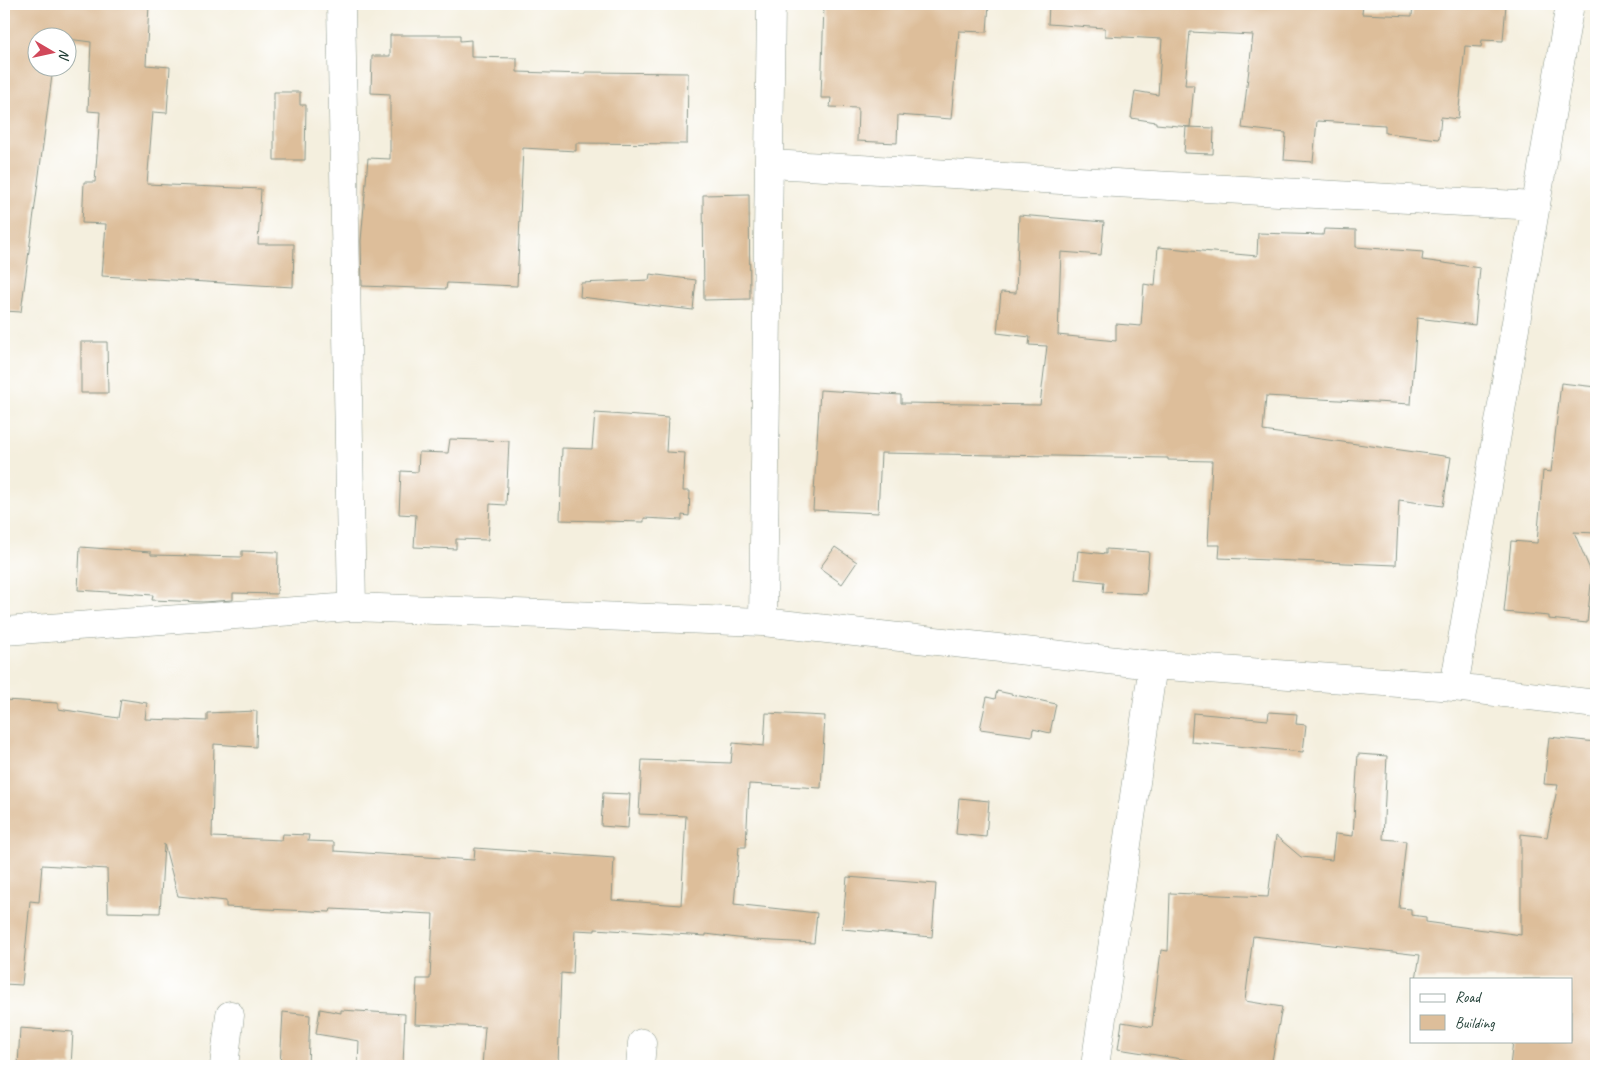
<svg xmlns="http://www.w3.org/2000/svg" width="1600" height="1070" font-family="Caveat,sans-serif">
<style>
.building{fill:#ddbe9a}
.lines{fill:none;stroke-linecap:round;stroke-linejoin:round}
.minor-casing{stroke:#8a9689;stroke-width:29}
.minor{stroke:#fff;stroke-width:28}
</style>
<rect width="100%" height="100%" fill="#fff"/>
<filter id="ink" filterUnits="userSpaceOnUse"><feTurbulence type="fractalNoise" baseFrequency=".02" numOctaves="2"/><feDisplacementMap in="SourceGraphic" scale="10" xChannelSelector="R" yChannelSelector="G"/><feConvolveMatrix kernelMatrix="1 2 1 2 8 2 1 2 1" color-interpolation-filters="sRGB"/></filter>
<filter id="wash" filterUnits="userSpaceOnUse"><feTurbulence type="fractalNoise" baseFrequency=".0096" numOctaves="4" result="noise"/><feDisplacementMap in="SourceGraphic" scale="20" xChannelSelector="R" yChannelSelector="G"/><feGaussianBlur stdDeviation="1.12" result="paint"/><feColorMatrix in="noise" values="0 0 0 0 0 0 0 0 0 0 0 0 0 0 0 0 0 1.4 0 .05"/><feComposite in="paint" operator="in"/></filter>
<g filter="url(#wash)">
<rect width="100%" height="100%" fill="#f4efde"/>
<g id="blocks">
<!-- building -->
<path class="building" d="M4 4H149L146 65 170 67 167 113 153 112 147 184 261 189 258 244H294L293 287 102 276 106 224 82 223 84 182H95L100 112 88 111 91 42 68 39V38H38V68H53L21 312 4 311Z
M824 4H989L987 32 959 31 951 119 898 115 897 143 857 141 858 108 830 107 831 98H821Z
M1049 4H1363L1362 14 1412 16 1413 4H1506L1503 41 1482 40 1481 47 1465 46 1458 119 1441 117 1439 139 1385 133V125L1317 121 1313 162 1284 160 1286 133 1242 128 1253 35 1190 32 1185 85H1194L1190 127 1156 124V122L1131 118 1135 91 1158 95 1162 39 1105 36V28L1048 24Z
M390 35H460V41L471 40V57L517 58V72L585 74V72L688 73 687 144 576 143V151L523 148 517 286 447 283 446 289 362 286 361 241 368 158 390 159V94L371 93 372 56H390Z
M274 92H300V105H306L305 160H274Z
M1186 127 1214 128 1213 154 1184 153Z
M749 194 750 299 704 300 703 195Z
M1019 215 1104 222 1101 255 1061 252 1058 335 1116 341V324L1141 326 1144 284 1155 286 1158 247 1257 256 1258 233 1323 235 1324 229 1356 230V247L1423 252 1422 260 1480 268 1475 325 1417 318 1411 404 1266 396 1263 431 1451 457 1443 506 1399 500 1396 565 1219 558 1220 545H1208L1212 461 1168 460V458L881 453 878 513 813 510 820 390 901 395V403L1040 405 1047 346 1029 345 1030 337 997 333 1001 292 1016 293Z
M650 274 696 280 693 310 580 297 581 283 649 280Z
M81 342H107L108 393H81Z
M1561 383 1596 387V533L1574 532 1592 574 1587 623 1549 619V616L1504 612 1511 541 1537 543 1543 471 1551 472Z
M595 413 668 418 666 452 685 453 683 491H690L689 516 682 515V520L644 518V522L560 520 562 448 592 449Z
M450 439 509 441 506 505 490 504 488 540 456 539V549L414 547 416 515 399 514 401 471 418 472 419 452 448 453Z
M80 547 151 552V555L242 557V551L278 552 277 594 233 593V600L203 602 152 600 153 595 78 590Z
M835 547 857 562 842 584 820 568Z
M1106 549 1149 552 1146 594 1103 592 1104 582 1075 579 1078 551 1106 554Z
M997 691 1056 704 1050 733 1033 729 1032 736 980 729 987 697 995 699Z
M121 699 147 703 145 719 207 721V713L257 711 256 747 214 744 212 837 282 840 283 834 309 835 308 841 334 842V851L474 860 475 848 614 858 612 900 681 905 686 816 639 814 642 760 731 763 733 743 764 746 766 713 825 716 821 788 749 784 746 847H739L734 904 817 913 814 943 753 940 706 934V936L595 929V931L575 930 573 974 561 973 558 1066H482L485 1027 415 1024 417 979H430L433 914 331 909 330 912 226 907V901L178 896 164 844 160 913 108 912 107 869 42 865 39 902 30 901 22 985 4 984V700L58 703V709L118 718Z
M1269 712 1297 714 1296 724 1306 725 1303 752 1191 742 1193 713 1268 720Z
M1549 737 1596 742V1066H1510L1513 1041H1571V979H1416L1420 955 1253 936 1245 1001 1282 1007 1271 1066H1187L1188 1060 1118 1049 1122 1022 1152 1027 1161 950 1168 951 1170 893 1268 897 1276 836 1301 857 1332 860 1335 834 1353 836 1358 754 1387 756 1383 839 1406 841 1399 908 1411 909V915L1426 917V922L1521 935V834L1547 837 1558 785 1544 784Z
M603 793 630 794 628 828 601 826Z
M959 798 989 801 986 837 956 834Z
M847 877 936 884 932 937 842 929Z
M320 1009 341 1013V1010L405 1014 403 1066H358L359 1041 316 1034Z
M283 1012 310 1015 308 1066H280Z
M20 1028 73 1032 71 1066H18Z"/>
</g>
</g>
<g filter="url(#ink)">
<use href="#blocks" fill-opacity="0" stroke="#8a9689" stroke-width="1"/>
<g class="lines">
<!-- minor casing -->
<g class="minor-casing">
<path id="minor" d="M341 4 352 607
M770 164 1535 206
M763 622 771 4
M4 631 352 607 763 622 1153 665 1454 687 1570 4
M1454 687 1596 704
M224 1066 230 1015
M640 1066 642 1043
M1095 1066 1153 665"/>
</g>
<!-- minor -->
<use href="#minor" class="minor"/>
</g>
</g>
<!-- margin -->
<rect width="1600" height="1070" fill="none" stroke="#fff" stroke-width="20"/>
<!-- legend -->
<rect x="1410" y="978" width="162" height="65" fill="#ffffff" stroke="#a5b1ae"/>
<rect x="1420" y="994" width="25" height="8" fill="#ffffff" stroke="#a5b1ae"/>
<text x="1455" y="1002" font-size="15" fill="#1f3d34">Road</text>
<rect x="1420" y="1015" width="25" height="15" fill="#ddbe9a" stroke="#a5b1ae"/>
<text x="1455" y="1028" font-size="15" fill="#1f3d34">Building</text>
<!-- north arrow -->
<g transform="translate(52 52) rotate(99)"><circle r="24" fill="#ffffff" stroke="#a5b1ae"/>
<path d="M0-4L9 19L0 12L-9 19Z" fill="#d1495b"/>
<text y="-8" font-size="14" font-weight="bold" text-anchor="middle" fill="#1f3d34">N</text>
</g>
</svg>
